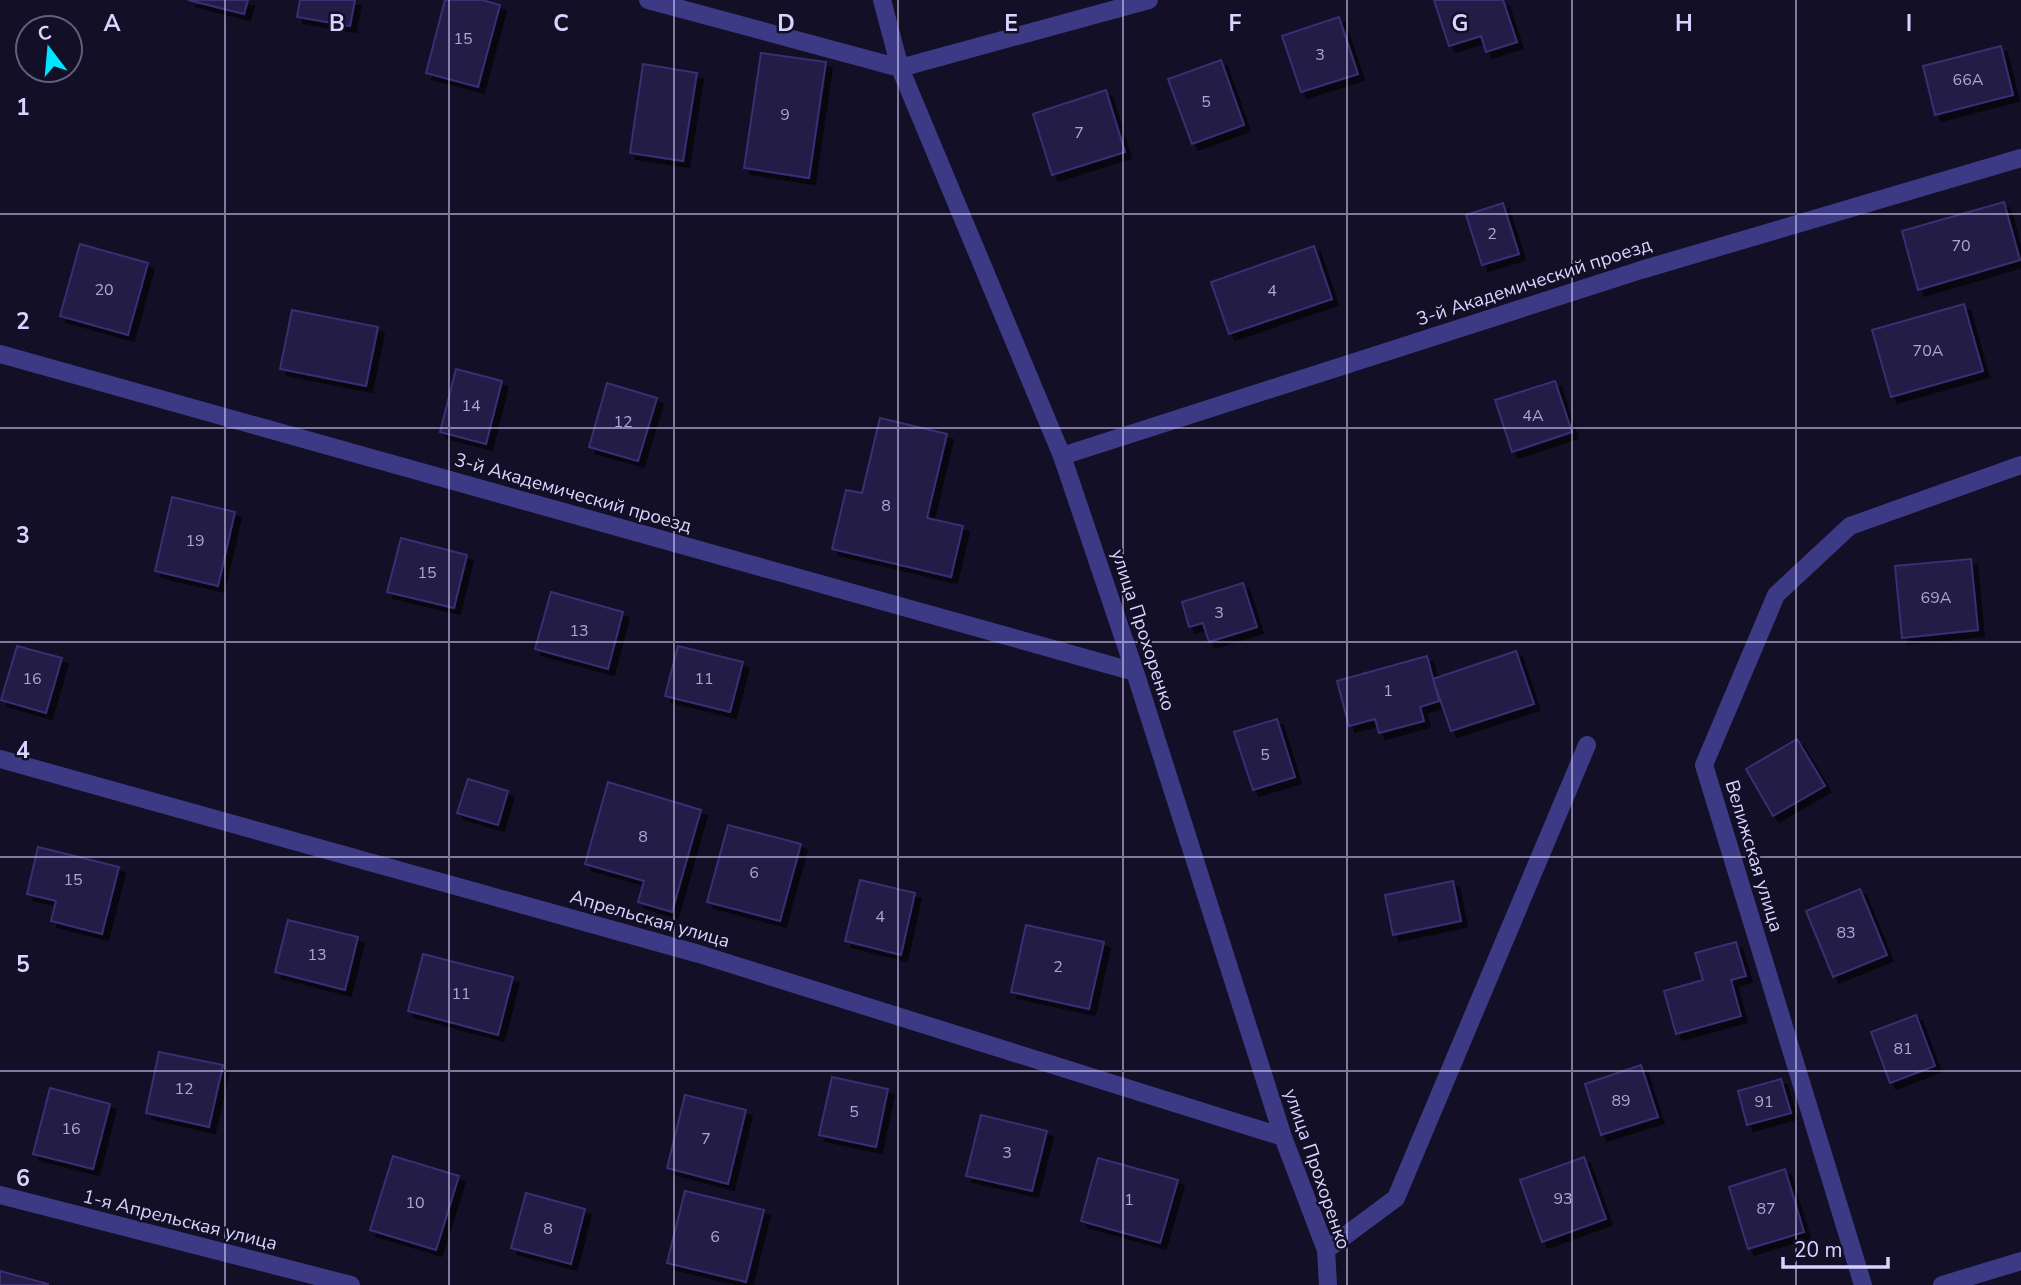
<svg xmlns="http://www.w3.org/2000/svg" width="2021" height="1285" font-family="'Nunito Sans',sans-serif">
<style>
.building{fill:#241b47;stroke:#3b2d73;stroke-width:2;filter:url(#shadow)}
.lines{fill:none;stroke-linecap:round;stroke-linejoin:round}
.service{stroke:#3d3a85;stroke-width:18}
.minor{stroke:#3d3a85;stroke-width:18}
.tertiary{stroke:#3d3a85;stroke-width:18}
.grid{fill:none;stroke:#d9d4ff;stroke-width:2;stroke-opacity:0.55}
.labels{text-anchor:middle;dominant-baseline:central;stroke-width:5;stroke-linejoin:round;paint-order:stroke}
.number-label{font-size:16px;fill:#aca6d1}
.street-label{font-size:19px;fill:#d9d4ff;stroke:#130f26}
.grid-label{font-size:23px;text-anchor:middle;font-weight:bold;fill:#d9d4ff;stroke:#130f26;stroke-width:5;stroke-linejoin:round;paint-order:stroke}
</style>
<defs>
<filter id="shadow"><feDropShadow dx="6" dy="6" stdDeviation="0" flood-color="#0009"/></filter>
</defs>
<rect width="100%" height="100%" fill="#130f26"/>
<!-- building -->
<path class="building" d="M188 0H248L244 14Z
M300 0H355L350 26 297 17Z
M445 0H482L500 5 478 87 426 73Z
M1434 0H1503L1517 42 1486 52 1481 36 1449 46Z
M1339 17 1358 74 1301 92 1282 36Z
M2001 46 2013 95 1935 115 1923 66Z
M761 53 826 62 809 178 744 168Z
M1221 60 1244 125 1192 144 1168 79Z
M643 64 697 73 683 161 630 153Z
M1106 90 1125 152 1052 175 1033 114Z
M2004 202 2020 260 1918 290 1902 231Z
M1503 203 1519 254 1482 265 1466 215Z
M80 244 148 263 128 335 60 316Z
M1314 246 1332 299 1229 334 1211 282Z
M1964 304 1983 371 1891 397 1872 330Z
M292 310 378 327 366 386 280 369Z
M456 369 502 381 486 444 440 432Z
M1555 381 1572 432 1512 452 1495 400Z
M607 383 657 398 638 461 589 447Z
M880 418 947 434 927 518 963 526 951 577 832 549 846 490 862 493Z
M172 497 235 512 218 586 155 571Z
M401 538 467 555 454 608 387 592Z
M1971 559 1978 630 1902 638 1895 566Z
M1243 583 1257 627 1209 642 1203 623 1189 627 1182 602Z
M551 592 623 612 608 669 535 649Z
M17 646 62 658 46 713 1 700Z
M678 646 743 662 730 712 665 696Z
M1516 651 1534 704 1451 731 1433 679Z
M1427 656 1439 701 1420 707 1424 721 1379 733 1375 719 1349 726 1337 681Z
M1277 719 1295 777 1253 790 1234 732Z
M1797 739 1825 786 1773 816 1746 769Z
M468 779 508 791 498 825 457 813Z
M608 782 701 810 672 912 638 902 644 881 585 864Z
M728 825 801 844 780 921 707 902Z
M38 847 119 867 102 934 51 921 56 901 27 894Z
M860 880 915 893 901 955 845 941Z
M1453 881 1461 921 1393 935 1385 895Z
M1860 889 1887 955 1833 977 1806 911Z
M288 920 358 937 345 990 275 972Z
M1026 925 1104 942 1089 1009 1011 992Z
M1736 942 1746 976 1731 980 1741 1016 1676 1034 1664 991 1703 980 1695 953Z
M423 954 513 977 498 1035 408 1011Z
M1916 1015 1935 1066 1890 1083 1871 1032Z
M159 1052 223 1065 209 1127 146 1113Z
M1641 1065 1658 1117 1601 1135 1585 1084Z
M832 1077 888 1089 876 1147 819 1135Z
M1781 1079 1791 1113 1747 1125 1738 1091Z
M50 1088 110 1104 93 1169 33 1154Z
M685 1095 746 1110 728 1184 667 1168Z
M981 1115 1047 1131 1032 1191 966 1176Z
M393 1156 459 1176 436 1250 370 1230Z
M1584 1157 1606 1219 1542 1242 1520 1180Z
M1098 1158 1178 1180 1160 1243 1081 1221Z
M1785 1169 1804 1232 1748 1249 1729 1187Z
M685 1191 764 1210 746 1282 667 1263Z
M526 1193 585 1209 571 1264 511 1248Z
M0 1271 48 1284V1285H0Z"/>
<g class="lines">
<!-- service -->
<path class="service" d="M1326 1250 1396 1198 1587 745"/>
<!-- minor -->
<path class="minor" d="M648 0 900 68 1149 0
M882 0 900 68 1062 456 1135 672 1283 1137 1326 1250 1328 1285
M0 354 1135 672
M1062 456 1641 270 2021 158
M0 759 699 954 1283 1137
M0 1195 351 1285
M1863 1285 1704 765 1776 595 1850 526 2021 465"/>
<!-- tertiary -->
<path class="tertiary" d="M1942 1285 2021 1261"/>
</g>
<!-- grid -->
<path class="grid" d="M225 0V1285M449 0V1285M674 0V1285M898 0V1285M1123 0V1285M1347 0V1285M1572 0V1285M1796 0V1285M0 214H2021M0 428H2021M0 642H2021M0 857H2021M0 1071H2021"/>
<g class="labels">
<!-- number labels -->
<g class="number-label">
<text x="463" y="39">15</text>
<text x="1320" y="55">3</text>
<text x="1968" y="80">66А</text>
<text x="1206" y="102">5</text>
<text x="785" y="115">9</text>
<text x="1079" y="133">7</text>
<text x="1492" y="234">2</text>
<text x="1961" y="246">70</text>
<text x="104" y="290">20</text>
<text x="1272" y="291">4</text>
<text x="1928" y="351">70А</text>
<text x="471" y="406">14</text>
<text x="1533" y="416">4А</text>
<text x="623" y="422">12</text>
<text x="886" y="506">8</text>
<text x="195" y="541">19</text>
<text x="427" y="573">15</text>
<text x="1936" y="598">69А</text>
<text x="1219" y="613">3</text>
<text x="579" y="631">13</text>
<text x="32" y="679">16</text>
<text x="704" y="679">11</text>
<text x="1388" y="691">1</text>
<text x="1265" y="755">5</text>
<text x="643" y="837">8</text>
<text x="754" y="873">6</text>
<text x="73" y="880">15</text>
<text x="880" y="917">4</text>
<text x="1846" y="933">83</text>
<text x="317" y="955">13</text>
<text x="1058" y="967">2</text>
<text x="461" y="994">11</text>
<text x="1903" y="1049">81</text>
<text x="184" y="1089">12</text>
<text x="1621" y="1101">89</text>
<text x="1764" y="1102">91</text>
<text x="854" y="1112">5</text>
<text x="71" y="1129">16</text>
<text x="706" y="1139">7</text>
<text x="1007" y="1153">3</text>
<text x="1563" y="1199">93</text>
<text x="1129" y="1200">1</text>
<text x="415" y="1203">10</text>
<text x="1766" y="1209">87</text>
<text x="548" y="1229">8</text>
<text x="715" y="1237">6</text>
</g>
<!-- street labels -->
<g class="street-label">
<text transform="translate(1534 282) rotate(-18)">3-й Академический проезд</text>
<text transform="translate(573 493) rotate(16)">3-й Академический проезд</text>
<text transform="translate(1143 630) rotate(72)">улица Прохоренко</text>
<text transform="translate(1754 856) rotate(73)">Велижская улица</text>
<text transform="translate(650 919) rotate(16)">Апрельская улица</text>
<text transform="translate(1317 1169) rotate(71)">улица Прохоренко</text>
<text transform="translate(180 1220) rotate(14)">1-я Апрельская улица</text>
</g>
</g>
<g class="grid-label">
<text x="112" y="31">A</text>
<text x="337" y="31">B</text>
<text x="561" y="31">C</text>
<text x="786" y="31">D</text>
<text x="1011" y="31">E</text>
<text x="1235" y="31">F</text>
<text x="1460" y="31">G</text>
<text x="1684" y="31">H</text>
<text x="1909" y="31">I</text>
<text x="23" y="115">1</text>
<text x="23" y="329">2</text>
<text x="23" y="543">3</text>
<text x="23" y="758">4</text>
<text x="23" y="972">5</text>
<text x="23" y="1186">6</text>
</g>
<!-- north arrow -->
<g transform="translate(49 49) rotate(344)"><circle r="33" fill="#130f26" stroke="#625e7d" stroke-width="2"/>
<path d="M0-5L12 26L0 18L-12 26Z" fill="#00e5ff"/>
<text y="-10" font-size="19" font-weight="bold" text-anchor="middle" fill="#d9d4ff">С</text>
</g>
<!-- scale -->
<path d="M1783 1257v10h105v-10" fill="none" stroke="#d9d4ff" stroke-width="3.5"/>
<text x="1794" y="1257" font-size="21" fill="#d9d4ff" stroke="#130f26" stroke-width="5" paint-order="stroke">20 m</text>
</svg>
